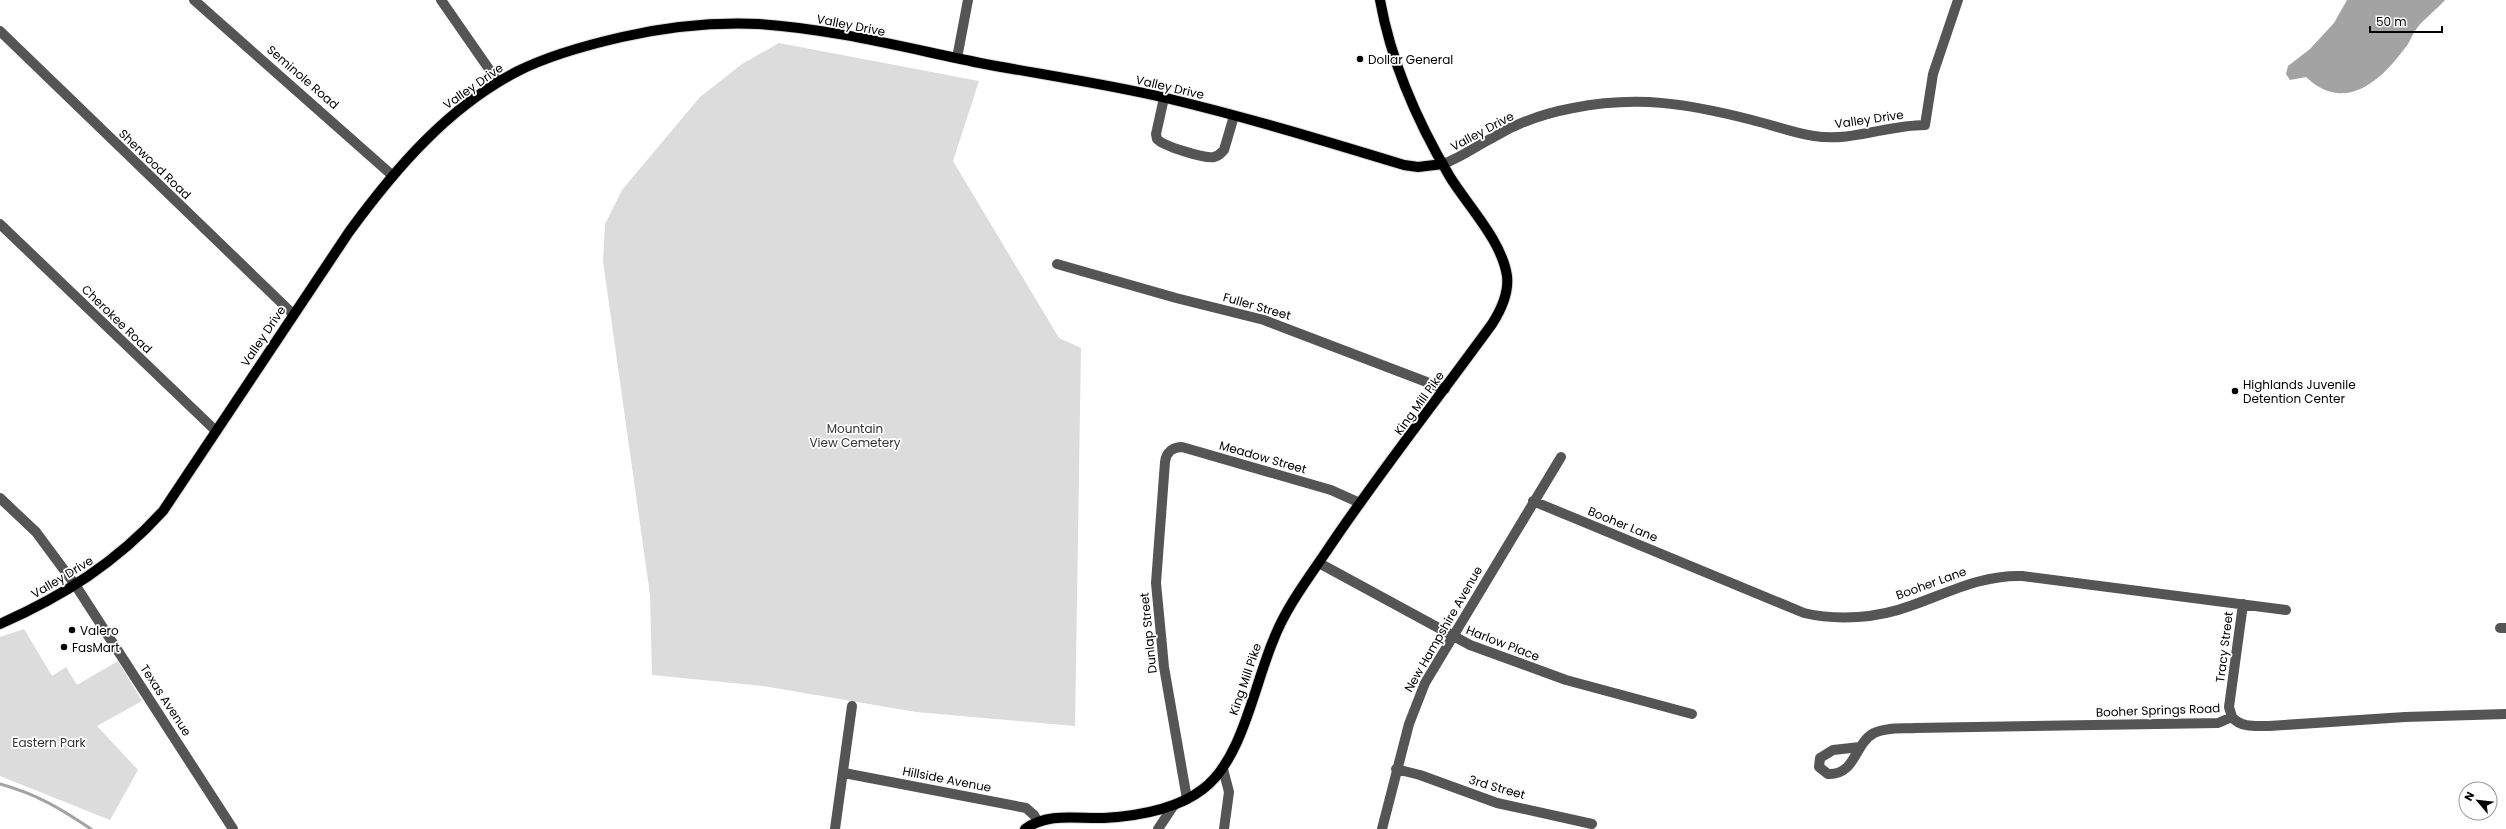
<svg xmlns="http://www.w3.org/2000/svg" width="2506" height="829" font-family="Poppins,sans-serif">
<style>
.green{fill:#dcdcdc}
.water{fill:#a3a3a3}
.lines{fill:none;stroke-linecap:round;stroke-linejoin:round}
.stream{stroke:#a3a3a3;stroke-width:3}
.major-casing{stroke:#dbdbdb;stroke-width:12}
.minor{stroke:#555;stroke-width:10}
.major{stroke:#000;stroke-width:10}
.poi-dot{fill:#000;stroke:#fff;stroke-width:1.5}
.labels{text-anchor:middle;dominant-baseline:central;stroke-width:3.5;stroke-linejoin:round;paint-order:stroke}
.street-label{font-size:12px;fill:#000;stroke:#fff}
.poi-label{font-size:12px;fill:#000;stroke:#fff;text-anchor:start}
.park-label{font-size:12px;fill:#333;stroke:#fff}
</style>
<rect width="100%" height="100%" fill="#fff"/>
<!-- green -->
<path class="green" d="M779 43 979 81 953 161 1059 338 1081 348 1075 726 916 712 763 686 652 675 650 595 603 261 605 224 622 190 700 97 742 64Z
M24 629 52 676 66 667 77 685 118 661 142 701 97 726 138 770 110 820 0 776V637Z"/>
<!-- water -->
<path class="water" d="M2347 0H2445C2436 10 2425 18 2417 28 2413 33 2411 39 2408 44 2383 79 2346 115 2306 77L2290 80 2286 74 2288 66 2310 49 2334 23Z"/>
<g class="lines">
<!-- stream -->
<path class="stream" d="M0 784C36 794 60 808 91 829"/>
<!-- major casing -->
<g class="major-casing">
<path id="major" d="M0 624C63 596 116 563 163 511L349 232C395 169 448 107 518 71 550 55 587 45 622 37 666 27 713 22 759 24 835 29 910 49 985 64 1045 75 1106 84 1166 98 1246 117 1325 141 1404 165L1418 167 1443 164
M1025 829C1049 812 1077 819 1104 818 1138 816 1176 810 1203 789 1242 760 1254 686 1273 641 1285 609 1307 580 1326 552 1378 474 1437 400 1492 324 1501 310 1509 293 1507 276 1502 241 1468 206 1450 177 1418 123 1391 62 1380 0"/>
</g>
<!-- minor -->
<path class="minor" d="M194 0 393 176
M441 0 498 82
M0 31 293 314
M957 58 968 0
M1164 98 1156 134 1157 139C1163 146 1205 159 1214 157 1219 156 1221 153 1224 150L1234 116
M1443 164C1462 157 1476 146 1494 137 1517 123 1546 113 1573 108 1638 95 1690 104 1752 120 1773 125 1793 133 1814 136 1852 142 1887 125 1925 125L1933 74 1958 0
M0 224 216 431
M1057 264 1176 298 1264 320 1445 389
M0 498 36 532 76 586 233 829
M1533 501 1804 613C1838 621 1878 618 1910 606 1948 593 1980 575 2022 576L2286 610
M1319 563 1470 645 1566 680 1692 714
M2500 628H2506
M2232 717 2229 707 2243 604
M1860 747 1833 750 1820 758 1819 767 1828 774C1856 775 1854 744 1874 733 1886 727 1903 729 1915 728L2218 723 2232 717C2241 728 2256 726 2269 726L2405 717 2506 714
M1223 769 1229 792 1224 829
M1396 769 1420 775 1497 803 1592 824
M844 773 1026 808 1034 815 1038 822
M1187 799 1164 667 1156 583 1165 462C1166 452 1173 447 1182 447L1331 490 1360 503
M835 829 852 706
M1158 829 1174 805
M1382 829 1409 724 1425 683 1561 457"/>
<!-- major -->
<use href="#major" class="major"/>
</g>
<!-- markers -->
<g class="poi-dot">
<circle cx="1360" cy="59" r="4"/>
<circle cx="2235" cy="391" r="4"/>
<circle cx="72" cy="630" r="4"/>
<circle cx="64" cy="647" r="4"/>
</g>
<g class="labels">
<!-- street labels -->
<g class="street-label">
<text transform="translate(851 25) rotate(11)">Valley Drive</text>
<text transform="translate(303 77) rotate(41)">Seminole Road</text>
<text transform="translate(473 86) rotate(-35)">Valley Drive</text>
<text transform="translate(1170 87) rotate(13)">Valley Drive</text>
<text transform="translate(1869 119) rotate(-8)">Valley Drive</text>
<text transform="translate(1482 131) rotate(-28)">Valley Drive</text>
<text transform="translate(155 164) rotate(44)">Sherwood Road</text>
<text transform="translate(1257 306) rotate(16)">Fuller Street</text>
<text transform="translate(117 319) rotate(44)">Cherokee Road</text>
<text transform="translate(263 336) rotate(-56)">Valley Drive</text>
<text transform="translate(1419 403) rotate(-54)">King Mill Pike</text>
<text transform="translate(1263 457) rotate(16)">Meadow Street</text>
<text transform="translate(1623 524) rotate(22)">Booher Lane</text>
<text transform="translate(62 577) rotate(-31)">Valley Drive</text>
<text transform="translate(1931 583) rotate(-20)">Booher Lane</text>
<text transform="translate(1443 629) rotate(-60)">New Hampshire Avenue</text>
<text transform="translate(1148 633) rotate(-96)">Dunlap Street</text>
<text transform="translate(1503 643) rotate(21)">Harlow Place</text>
<text transform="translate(2224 647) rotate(-83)">Tracy Street</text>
<text transform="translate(1245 679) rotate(-71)">King Mill Pike</text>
<text transform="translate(166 700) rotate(57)">Texas Avenue</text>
<text transform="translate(2158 710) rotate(-2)">Booher Springs Road</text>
<text transform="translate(947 779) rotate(11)">Hillside Avenue</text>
<text transform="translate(1497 787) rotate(16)">3rd Street</text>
</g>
<!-- poi labels -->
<g class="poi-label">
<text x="1368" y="59">Dollar General</text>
<text x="2243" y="384">Highlands Juvenile<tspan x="2243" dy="14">Detention Center</tspan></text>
<text x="80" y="630">Valero</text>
<text x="72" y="647">FasMart</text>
</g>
<!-- park labels -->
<g class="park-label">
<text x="855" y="428">Mountain<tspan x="855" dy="14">View Cemetery</tspan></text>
<text x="49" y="742">Eastern Park</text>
</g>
</g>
<!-- north arrow -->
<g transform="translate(2478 801) rotate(298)"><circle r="19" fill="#ffffff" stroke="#999999"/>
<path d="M0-3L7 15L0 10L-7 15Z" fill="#000000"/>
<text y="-6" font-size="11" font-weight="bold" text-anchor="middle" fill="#000000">N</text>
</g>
<!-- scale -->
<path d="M2370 26v6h72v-6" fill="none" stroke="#000000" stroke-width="2"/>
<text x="2376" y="26" font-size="12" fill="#000000" stroke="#ffffff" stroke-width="3" paint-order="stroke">50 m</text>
</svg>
